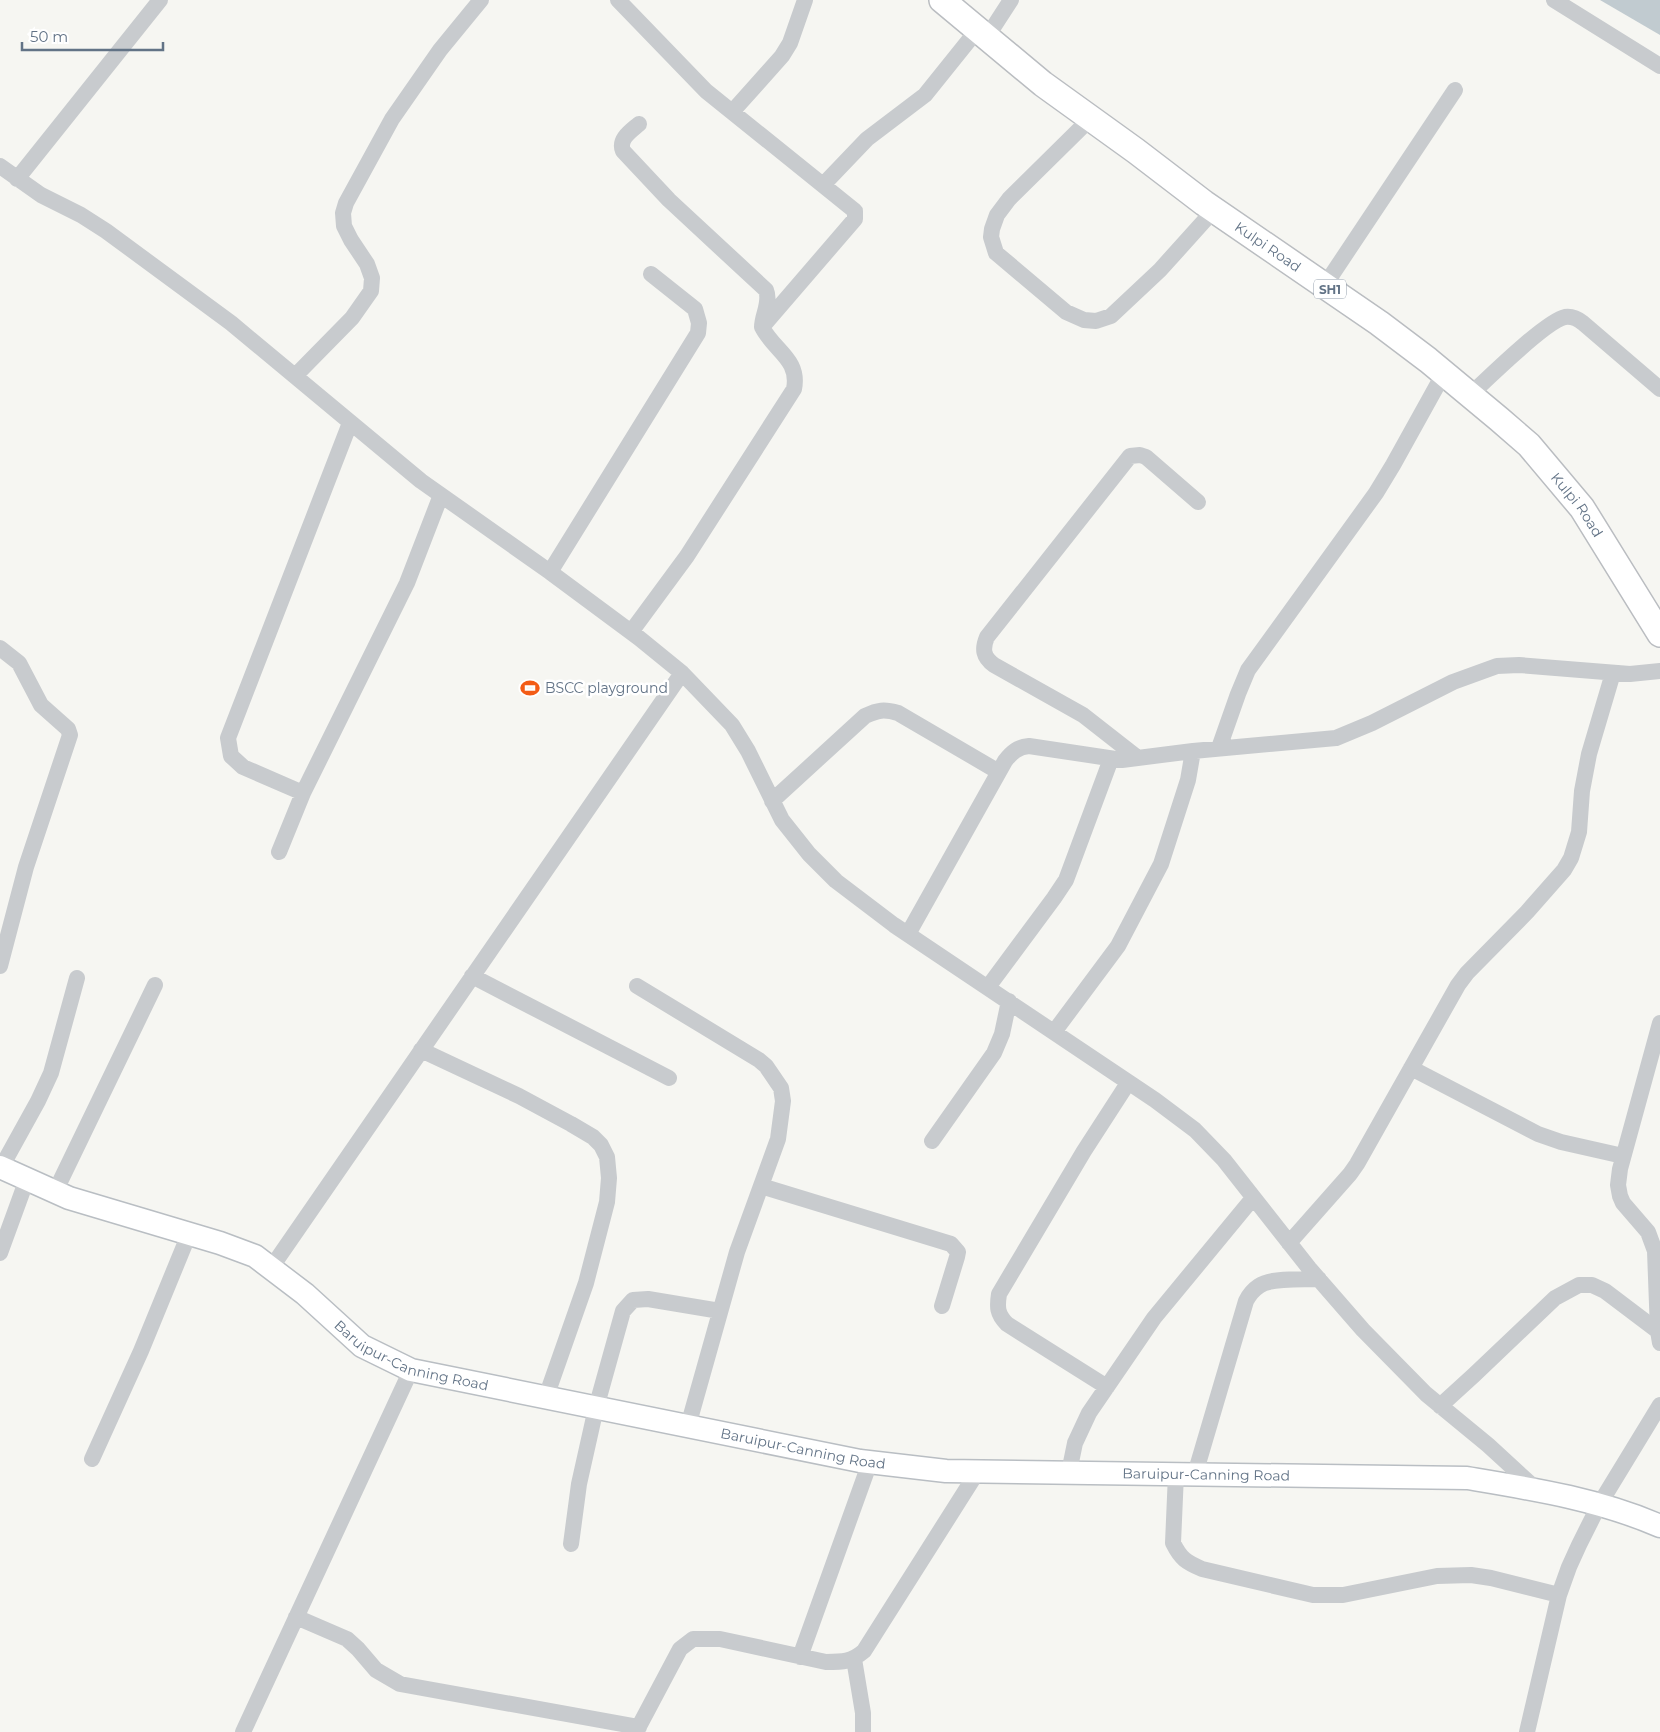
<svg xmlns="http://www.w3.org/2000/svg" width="1660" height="1732" font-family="Montserrat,sans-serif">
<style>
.water{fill:#c1cbd0}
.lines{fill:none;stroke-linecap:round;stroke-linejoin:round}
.secondary-casing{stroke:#b9bec3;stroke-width:25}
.primary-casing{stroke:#babdc1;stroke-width:28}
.minor{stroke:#c8cbce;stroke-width:16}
.secondary{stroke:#fff;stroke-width:22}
.primary{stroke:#fff;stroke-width:25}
.labels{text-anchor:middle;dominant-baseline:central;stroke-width:5;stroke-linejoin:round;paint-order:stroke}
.shield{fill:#fff;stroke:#919daa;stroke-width:1}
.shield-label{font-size:12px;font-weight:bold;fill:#627386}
.street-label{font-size:14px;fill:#627386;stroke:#fff}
.poi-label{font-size:14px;fill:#627386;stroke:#fff;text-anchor:start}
</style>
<rect width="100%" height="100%" fill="#f6f6f2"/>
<!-- water -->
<path class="water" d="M1600 0H1660V35Z"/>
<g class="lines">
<!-- secondary casing -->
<g class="secondary-casing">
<g id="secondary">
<path id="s1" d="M0 1167 69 1198 220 1243 255 1256 305 1294 362 1346 411 1370 860 1461 946 1471 1467 1478C1533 1489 1598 1499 1660 1526"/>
</g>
</g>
<!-- primary casing -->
<g class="primary-casing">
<g id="primary">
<path id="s2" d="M942 0 1043 84 1136 151 1204 203 1379 323 1428 360 1499 419 1529 445 1582 508 1660 634"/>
</g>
</g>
<!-- minor -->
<path class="minor" d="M618 0 706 91 855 211V219L762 327
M1554 0 1660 66
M987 37 1011 0
M732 112 782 56 790 43 805 0
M1090 119 1009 199 997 215 992 229 991 237 996 253 1066 312 1084 320 1096 321 1111 316 1160 270 1214 210
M0 166 41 195 81 215 106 231 231 323 421 481 550 572 639 638 682 673 732 725 748 751 782 820 809 854 836 881 894 925 1155 1100 1195 1130 1224 1160 1309 1268 1363 1330 1426 1394 1488 1445 1536 1489
M17 179 160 0
M823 185 867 139 925 95 978 29
M1325 285 1455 90
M295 376 352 318 371 291 372 278 367 264 351 240 344 226 343 213 346 203 392 119 440 50 481 0
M1470 395C1487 379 1546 321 1565 317 1572 316 1578 319 1583 323L1660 389
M550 572 698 333 699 323 695 309 651 274
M631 632 687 556 794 389C800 359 774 351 762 327 762 315 771 302 766 290L669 200 623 151C618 139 631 131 639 124
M0 648 19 663 41 705 68 729 70 735 26 867 0 966
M1219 748 1238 694 1248 670 1376 493 1393 465 1444 373
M1138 758 1083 715 994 665C983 657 982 649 987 637L1130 456 1140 455 1146 457 1198 502
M303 793 243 767 231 756 228 738 350 423
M772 801 865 716C878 710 884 709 898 713L999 772
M279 852 303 793 407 583 441 495
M908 934 1005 761C1012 752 1018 747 1029 746L1122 760 1193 751 1336 738 1372 723 1453 682 1497 666 1519 665 1630 674 1660 671
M472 976 669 1078
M637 986 759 1060 766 1066 781 1088 783 1101 778 1139 737 1252 688 1426
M988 987 1054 898 1066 880 1111 759
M1660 1023 1620 1169 1618 1185 1620 1196 1623 1203 1648 1232 1655 1251 1658 1331 1660 1343
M1054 1032 1118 946 1161 864 1188 780 1193 751
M421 1050 519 1096 571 1124 593 1137 601 1145 607 1157 609 1178 607 1202 586 1283 546 1397
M1411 1068 1538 1134 1561 1142 1623 1156
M932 1141 994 1053 1002 1034 1009 1001
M1 1168 38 1101 51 1073 77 978
M761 1186 951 1244 958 1252 957 1257 942 1306
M55 1192 155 985
M1289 1243 1350 1174 1357 1164 1458 985 1467 973 1527 912 1564 870 1571 858 1579 832 1582 791 1589 754 1613 673
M0 1253 27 1179
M271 1268 682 673
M1107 1387 1007 1324C997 1314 997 1307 999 1294L1084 1151 1128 1083
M1440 1406 1474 1375 1555 1298 1579 1285H1592L1605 1291 1658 1331
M92 1459 141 1351 189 1234
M1069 1472 1075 1443 1089 1413 1154 1318 1253 1198
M1176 1474 1173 1543C1181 1559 1186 1562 1202 1569L1313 1595H1343L1437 1576 1471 1575 1491 1578 1559 1595
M1195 1474 1246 1301C1249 1295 1253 1290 1259 1286 1271 1277 1303 1280 1319 1279
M571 1544 579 1484 596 1408 623 1311 633 1300 648 1299 720 1311
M296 1617 347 1639 358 1649 376 1670 400 1684 639 1727
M800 1657 870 1462
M854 1659 863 1713V1732
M243 1732 411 1370
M636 1732 680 1649 693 1639H720L826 1662C843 1662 851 1662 864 1651L978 1471
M1527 1732 1559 1595 1569 1567 1579 1545 1599 1505 1660 1405"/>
<!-- secondary -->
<use href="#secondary" class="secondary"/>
<!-- primary -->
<use href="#primary" class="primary"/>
</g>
<!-- icons -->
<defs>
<g id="stadium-bare" transform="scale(1.5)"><path d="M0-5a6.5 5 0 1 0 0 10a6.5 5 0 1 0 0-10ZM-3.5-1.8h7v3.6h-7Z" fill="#f35c16" stroke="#fff" stroke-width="2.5" paint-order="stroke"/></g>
</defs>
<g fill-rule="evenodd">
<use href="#stadium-bare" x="530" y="688"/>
</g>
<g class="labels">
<!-- shield labels -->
<rect class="shield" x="1314" y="279.5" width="32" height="19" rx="4"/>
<g class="shield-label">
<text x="1330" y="289">SH1</text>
</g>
<!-- street labels -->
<g class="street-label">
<text stroke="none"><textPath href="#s2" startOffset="409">Kulpi Road</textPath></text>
<text stroke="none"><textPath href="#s2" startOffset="814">Kulpi Road</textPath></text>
<text stroke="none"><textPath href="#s1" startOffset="460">Baruipur-Canning Road</textPath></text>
<text stroke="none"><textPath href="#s1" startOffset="865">Baruipur-Canning Road</textPath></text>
<text stroke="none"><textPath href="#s1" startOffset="1270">Baruipur-Canning Road</textPath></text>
</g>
<!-- poi labels -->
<g class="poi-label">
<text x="545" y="688">BSCC playground</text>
</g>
</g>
<!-- scale -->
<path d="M22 42v8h141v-8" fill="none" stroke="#627386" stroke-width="2.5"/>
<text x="30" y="42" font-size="15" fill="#627386" stroke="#ffffff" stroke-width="4" paint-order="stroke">50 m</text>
</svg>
